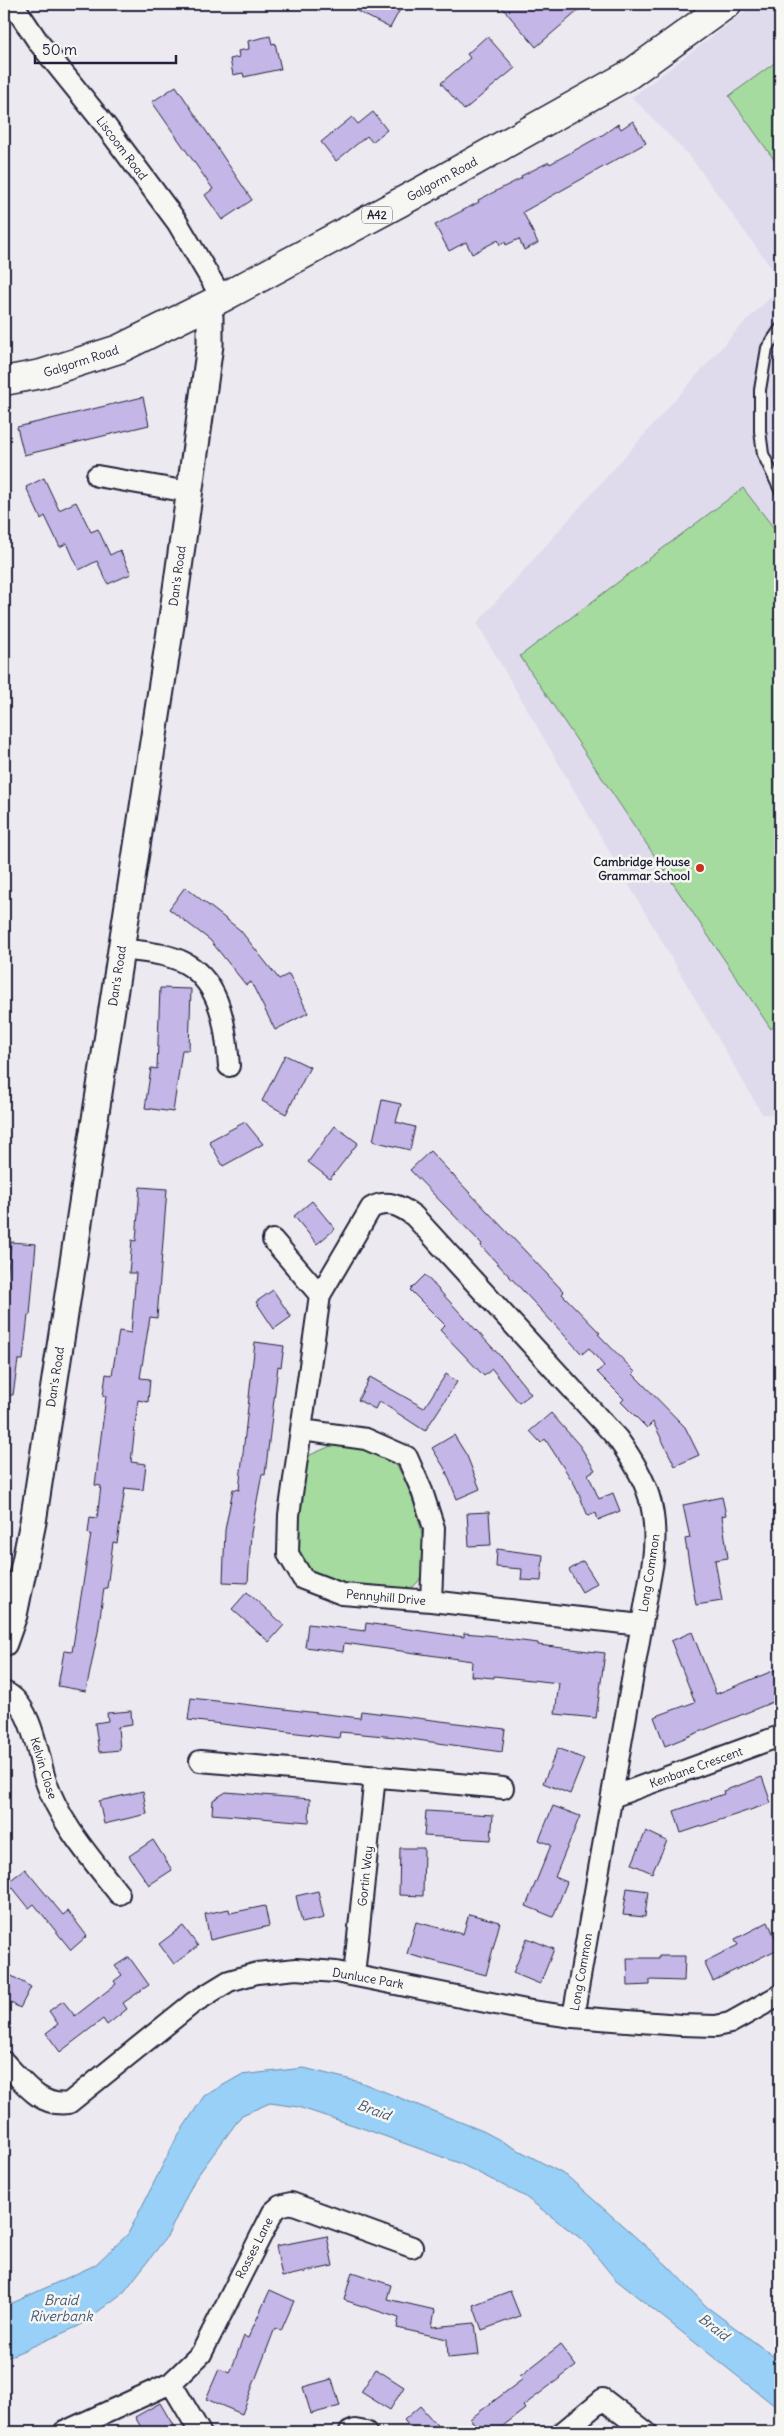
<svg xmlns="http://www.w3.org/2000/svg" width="784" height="2436" font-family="Delius,sans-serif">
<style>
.built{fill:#e0daed}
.green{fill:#a5db9f;stroke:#647e6d}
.water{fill:#98d0f7;stroke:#698aac}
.building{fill:#c4b6e7;stroke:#22223b}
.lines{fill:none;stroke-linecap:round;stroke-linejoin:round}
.service-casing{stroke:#22223b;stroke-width:14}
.minor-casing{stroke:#22223b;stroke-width:24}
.tertiary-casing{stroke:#22223b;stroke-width:29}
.primary-casing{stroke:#22223b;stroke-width:31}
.service{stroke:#f6f6f2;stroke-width:10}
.minor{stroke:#f6f6f2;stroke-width:20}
.tertiary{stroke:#f6f6f2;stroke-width:25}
.primary{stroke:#f6f6f2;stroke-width:28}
.poi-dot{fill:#c8321e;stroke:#f6f6f2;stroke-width:2}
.labels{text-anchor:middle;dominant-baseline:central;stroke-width:5;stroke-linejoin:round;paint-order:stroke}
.shield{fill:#f6f6f2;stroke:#626272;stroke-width:1}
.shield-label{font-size:11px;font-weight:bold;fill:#22223b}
.street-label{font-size:12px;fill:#22223b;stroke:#f6f6f2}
.poi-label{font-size:12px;font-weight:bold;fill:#22223b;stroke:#f6f6f2;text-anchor:end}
.water-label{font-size:14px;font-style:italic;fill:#455673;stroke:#f6f6f2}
</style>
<rect width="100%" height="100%" fill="#ece9f0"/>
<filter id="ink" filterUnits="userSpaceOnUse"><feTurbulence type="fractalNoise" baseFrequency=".02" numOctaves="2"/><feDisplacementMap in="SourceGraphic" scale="10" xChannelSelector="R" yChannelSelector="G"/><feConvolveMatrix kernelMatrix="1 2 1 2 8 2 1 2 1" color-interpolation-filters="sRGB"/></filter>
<g filter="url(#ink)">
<!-- built -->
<path class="built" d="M755 4H780V280L692 159 632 97Z
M780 288V1115L762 1114 477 623 737 330Z"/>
<!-- green -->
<path class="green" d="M780 59V168L729 96Z
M743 488 780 536V1021L771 1029 520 656Z
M333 1445C353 1446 382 1447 396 1465 412 1486 439 1568 414 1586 401 1594 380 1588 365 1586 354 1585 342 1585 331 1582 278 1567 300 1501 304 1462L310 1455Z"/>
<!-- water -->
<path class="water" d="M304 2068 360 2082 483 2131 567 2176 668 2266 707 2307 780 2361V2410L615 2279 584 2241 524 2196 459 2163 359 2127 298 2107 270 2103 242 2115 195 2179 168 2235 124 2292 79 2326 4 2359V2307L95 2265 128 2234 177 2137 204 2096 241 2075Z"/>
<!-- building -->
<path class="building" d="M343 4H403L390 28Z
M499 4H586L536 47Z
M270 36 272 44 275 43 281 69 244 77 243 73 233 75 230 59 239 57 238 51 249 49 248 41Z
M487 36 515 68 464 110 441 83 470 58 467 54Z
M176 86 252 200 222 220 205 195 213 189 152 102Z
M373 112 387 130 372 142 367 136 336 161 321 142 352 117 358 124Z
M633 121 646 143 523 212 538 243 524 250 519 239 506 245 505 242 500 245 498 240 472 254 466 242 449 251 435 225 479 202 478 200 522 178 521 176 549 162 550 164 604 134 618 124 621 129Z
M143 397 149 425 24 455 17 427Z
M44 478 59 510 76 502 91 532 98 529 110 555 120 550 131 574 108 584 97 561 79 570 67 543 60 547 45 516 41 519 26 487Z
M185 887 240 930 279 979 289 974 308 1013 275 1030 251 982 246 985 210 940 169 909Z
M160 988 191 989 189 1050H182L173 1112 145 1108 151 1068 157 1069Z
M285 1055 310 1067 286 1114 262 1101Z
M382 1100 401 1104 396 1122 415 1127 410 1150 373 1141Z
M245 1122 263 1144 223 1166 209 1141Z
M335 1126 358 1143 330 1179 308 1162Z
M430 1151 564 1292 562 1294 600 1333 598 1334 635 1372 633 1374 685 1427 699 1455 675 1466 653 1422 647 1428 621 1402 624 1399 597 1372 604 1366 589 1348 582 1354 481 1246 482 1244 410 1170Z
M140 1187 167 1189 157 1318 150 1317 140 1378 150 1379 148 1402 138 1400 131 1462 146 1464 143 1490 125 1488 117 1543 113 1542 107 1588H104L98 1632 86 1691 58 1686 64 1651 72 1652 91 1534 88 1533 90 1517 97 1518 101 1486 95 1485 106 1396H103L106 1374 112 1375 119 1331 131 1333 136 1273H129L132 1240 136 1241Z
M312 1201 335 1229 317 1244 294 1216Z
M11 1242 36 1244 30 1315H28L23 1360H18L13 1395H4V1287H6Z
M425 1275 502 1358 531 1394 519 1403 492 1369 484 1376 440 1330 445 1325 410 1290Z
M273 1290 291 1317 274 1329 256 1302Z
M255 1342 284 1346 281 1367 278 1366 265 1475 262 1474 251 1533 248 1583 223 1582 225 1530 233 1489 239 1490Z
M446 1374 457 1382 425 1431 379 1401 375 1409 358 1400 370 1377 424 1408Z
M551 1413 580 1446 595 1470 588 1474 599 1499 613 1493 620 1511 598 1520 596 1513 588 1516 575 1485 545 1439 541 1443 530 1431Z
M454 1435 467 1456 480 1489 457 1499 445 1469 432 1448Z
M722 1497 726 1515 722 1516 728 1558 715 1560 722 1601 696 1605 685 1539 690 1538 683 1505Z
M489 1512 491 1545 469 1546 467 1513Z
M497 1549 543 1555 541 1581 521 1580 522 1569 496 1567Z
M583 1561 597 1583 582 1592 569 1570Z
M247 1592 284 1625 269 1642 232 1609Z
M366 1623 464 1637V1633L497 1636V1638L538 1643V1645L605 1653 596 1718 555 1714 559 1683 494 1676V1678L471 1676 472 1661 344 1643 343 1652 305 1647 308 1624 365 1631Z
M692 1632 716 1694 780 1668V1699L665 1746 654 1717 695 1702 671 1641Z
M191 1698 360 1718 361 1711 505 1729 502 1752 396 1737 340 1732 339 1738 188 1720Z
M131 1711 132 1725 118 1727 120 1750 99 1752 95 1723 108 1721 107 1713Z
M558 1748 584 1759 570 1794 543 1783Z
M762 1777 771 1803 681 1833 674 1811 724 1794 723 1791Z
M143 1791 147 1814 104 1824 99 1801Z
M226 1792 310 1799 309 1822 212 1814 213 1800Z
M553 1806 580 1816 555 1877 567 1882 553 1917 526 1906 551 1845 539 1840Z
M426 1811 493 1815 491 1840 424 1836Z
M646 1831 667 1841 652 1873 632 1864Z
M153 1840 172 1870 149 1885 129 1856Z
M400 1848H424L423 1896 399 1895Z
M25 1869 63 1915 68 1911 87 1936 71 1950 34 1904 29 1908 8 1882Z
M627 1888 648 1891 645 1917 623 1915Z
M318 1891 324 1918 302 1923 296 1896Z
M265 1906 269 1926 210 1940 205 1914 229 1909 230 1913Z
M469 1914 500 1922 486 1975 407 1954 416 1922 463 1934Z
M768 1922 780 1948 713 1981 704 1962 738 1945 735 1939Z
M183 1926 198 1946 174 1964 159 1944Z
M527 1938 554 1949 540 1984 513 1973Z
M659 1956H685L684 1981 650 1980V1985L628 1986 627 1958H659Z
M129 1957 149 1985 123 2003 127 2009 107 2025 103 2019 60 2052 46 2033 58 2024 49 2011 63 2001 75 2016 116 1984 114 1981 122 1975 115 1966Z
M10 1975 31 1987 20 2008 4 1999V1985Z
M327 2236 333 2266 282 2277 276 2246Z
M352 2272 391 2285 387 2299 435 2310 432 2327 475 2323 479 2355 448 2358 447 2339 397 2328 399 2318 344 2300Z
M270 2290 294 2301 281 2331 275 2328 242 2414 206 2399 219 2369 230 2373 244 2336 248 2338Z
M510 2291 520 2316 482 2330 473 2305Z
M560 2345 576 2366 523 2406 525 2409 495 2432H480L470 2419 523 2379 520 2376Z
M376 2369 404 2387 390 2410 361 2392Z
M332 2379 340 2406 311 2414 303 2387Z
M160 2403 177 2432H144L135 2417Z
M420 2406 443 2432H414L404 2420Z"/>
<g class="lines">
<!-- service casing -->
<g class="service-casing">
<path id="service" d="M780 329 767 348 760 390V431L763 454 780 490"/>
</g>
<!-- minor casing -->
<g class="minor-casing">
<path id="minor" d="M13 4 39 43 105 125 177 222 222 298
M97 476 189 492
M121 949C142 952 167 953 185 963 222 984 226 1029 229 1066
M273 1240 320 1295
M302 1430 366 1439 407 1457 422 1491 434 1528 431 1601
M4 1692C31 1702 38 1755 45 1779 60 1824 91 1858 119 1894
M200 1761 503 1788
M612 1797 780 1736
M354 1975 375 1776
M573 2017 653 1561C659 1510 648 1480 617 1438L414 1216C401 1206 387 1199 371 1208L320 1295 289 1515 288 1554 303 1579 342 1594 431 1601 641 1625
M4 2062C22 2080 39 2108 69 2103L193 2003 229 1981 257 1973 296 1969 336 1972 531 2011 573 2017 681 2025 716 2026 730 2023 780 1995
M171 2383 200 2432
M64 2432 171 2383 201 2354 273 2212 280 2206 291 2203 412 2247
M350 2432 355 2430 366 2432
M563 2432 603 2399 646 2432"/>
</g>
<!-- tertiary casing -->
<g class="tertiary-casing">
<path id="tertiary" d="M4 1643 14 1615 33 1522 171 625 210 345V317L205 307"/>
</g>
<!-- primary casing -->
<g class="primary-casing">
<path id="primary" d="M4 381 41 374 119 349 222 298 423 190 630 74 727 4"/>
</g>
<!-- service -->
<use href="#service" class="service"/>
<!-- minor -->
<use href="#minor" class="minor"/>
<!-- tertiary -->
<use href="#tertiary" class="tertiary"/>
<!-- primary -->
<use href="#primary" class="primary"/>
</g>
</g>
<!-- markers -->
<circle class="poi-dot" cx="700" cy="868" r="5"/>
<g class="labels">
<!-- shield labels -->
<rect class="shield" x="362" y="206.5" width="30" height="17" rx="4"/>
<g class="shield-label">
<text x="377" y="215">A42</text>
</g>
<!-- street labels -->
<g class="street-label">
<text transform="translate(122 148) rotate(53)">Liscoom Road</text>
<text transform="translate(442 179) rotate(-29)">Galgorm Road</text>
<text transform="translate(81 361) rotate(-18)">Galgorm Road</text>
<text transform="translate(177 576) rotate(-82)">Dan's Road</text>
<text transform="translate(117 976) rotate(-81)">Dan's Road</text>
<text transform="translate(55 1377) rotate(-81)">Dan's Road</text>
<text transform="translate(649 1573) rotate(-81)">Long Common</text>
<text transform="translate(386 1597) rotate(5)">Pennyhill Drive</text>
<text transform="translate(696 1767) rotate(-20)">Kenbane Crescent</text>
<text transform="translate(44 1768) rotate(73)">Kelvin Close</text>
<text transform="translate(365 1876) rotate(-84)">Gortin Way</text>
<text transform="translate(581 1972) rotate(-80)">Long Common</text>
<text transform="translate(368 1978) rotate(10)">Dunluce Park</text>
<text transform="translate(254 2248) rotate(-63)">Rosses Lane</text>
</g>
<!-- poi labels -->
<g class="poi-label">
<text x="690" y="861">Cambridge House<tspan x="690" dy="14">Grammar School</tspan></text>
</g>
<!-- water labels -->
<g class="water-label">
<text transform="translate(374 2110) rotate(20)">Braid</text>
<text x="61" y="2300">Braid<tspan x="61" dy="16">Riverbank</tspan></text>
<text transform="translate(714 2327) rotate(38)">Braid</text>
</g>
</g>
<!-- margin -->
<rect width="784" height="2436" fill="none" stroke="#f6f6f2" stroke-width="20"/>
<rect x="10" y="10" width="764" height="2416" fill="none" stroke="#22223b" stroke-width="2" filter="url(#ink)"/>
<!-- scale -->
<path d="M35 55v8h141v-8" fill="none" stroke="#22223b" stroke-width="2.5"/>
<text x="42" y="55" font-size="15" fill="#22223b" stroke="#f6f6f2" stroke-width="4" paint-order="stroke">50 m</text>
</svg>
